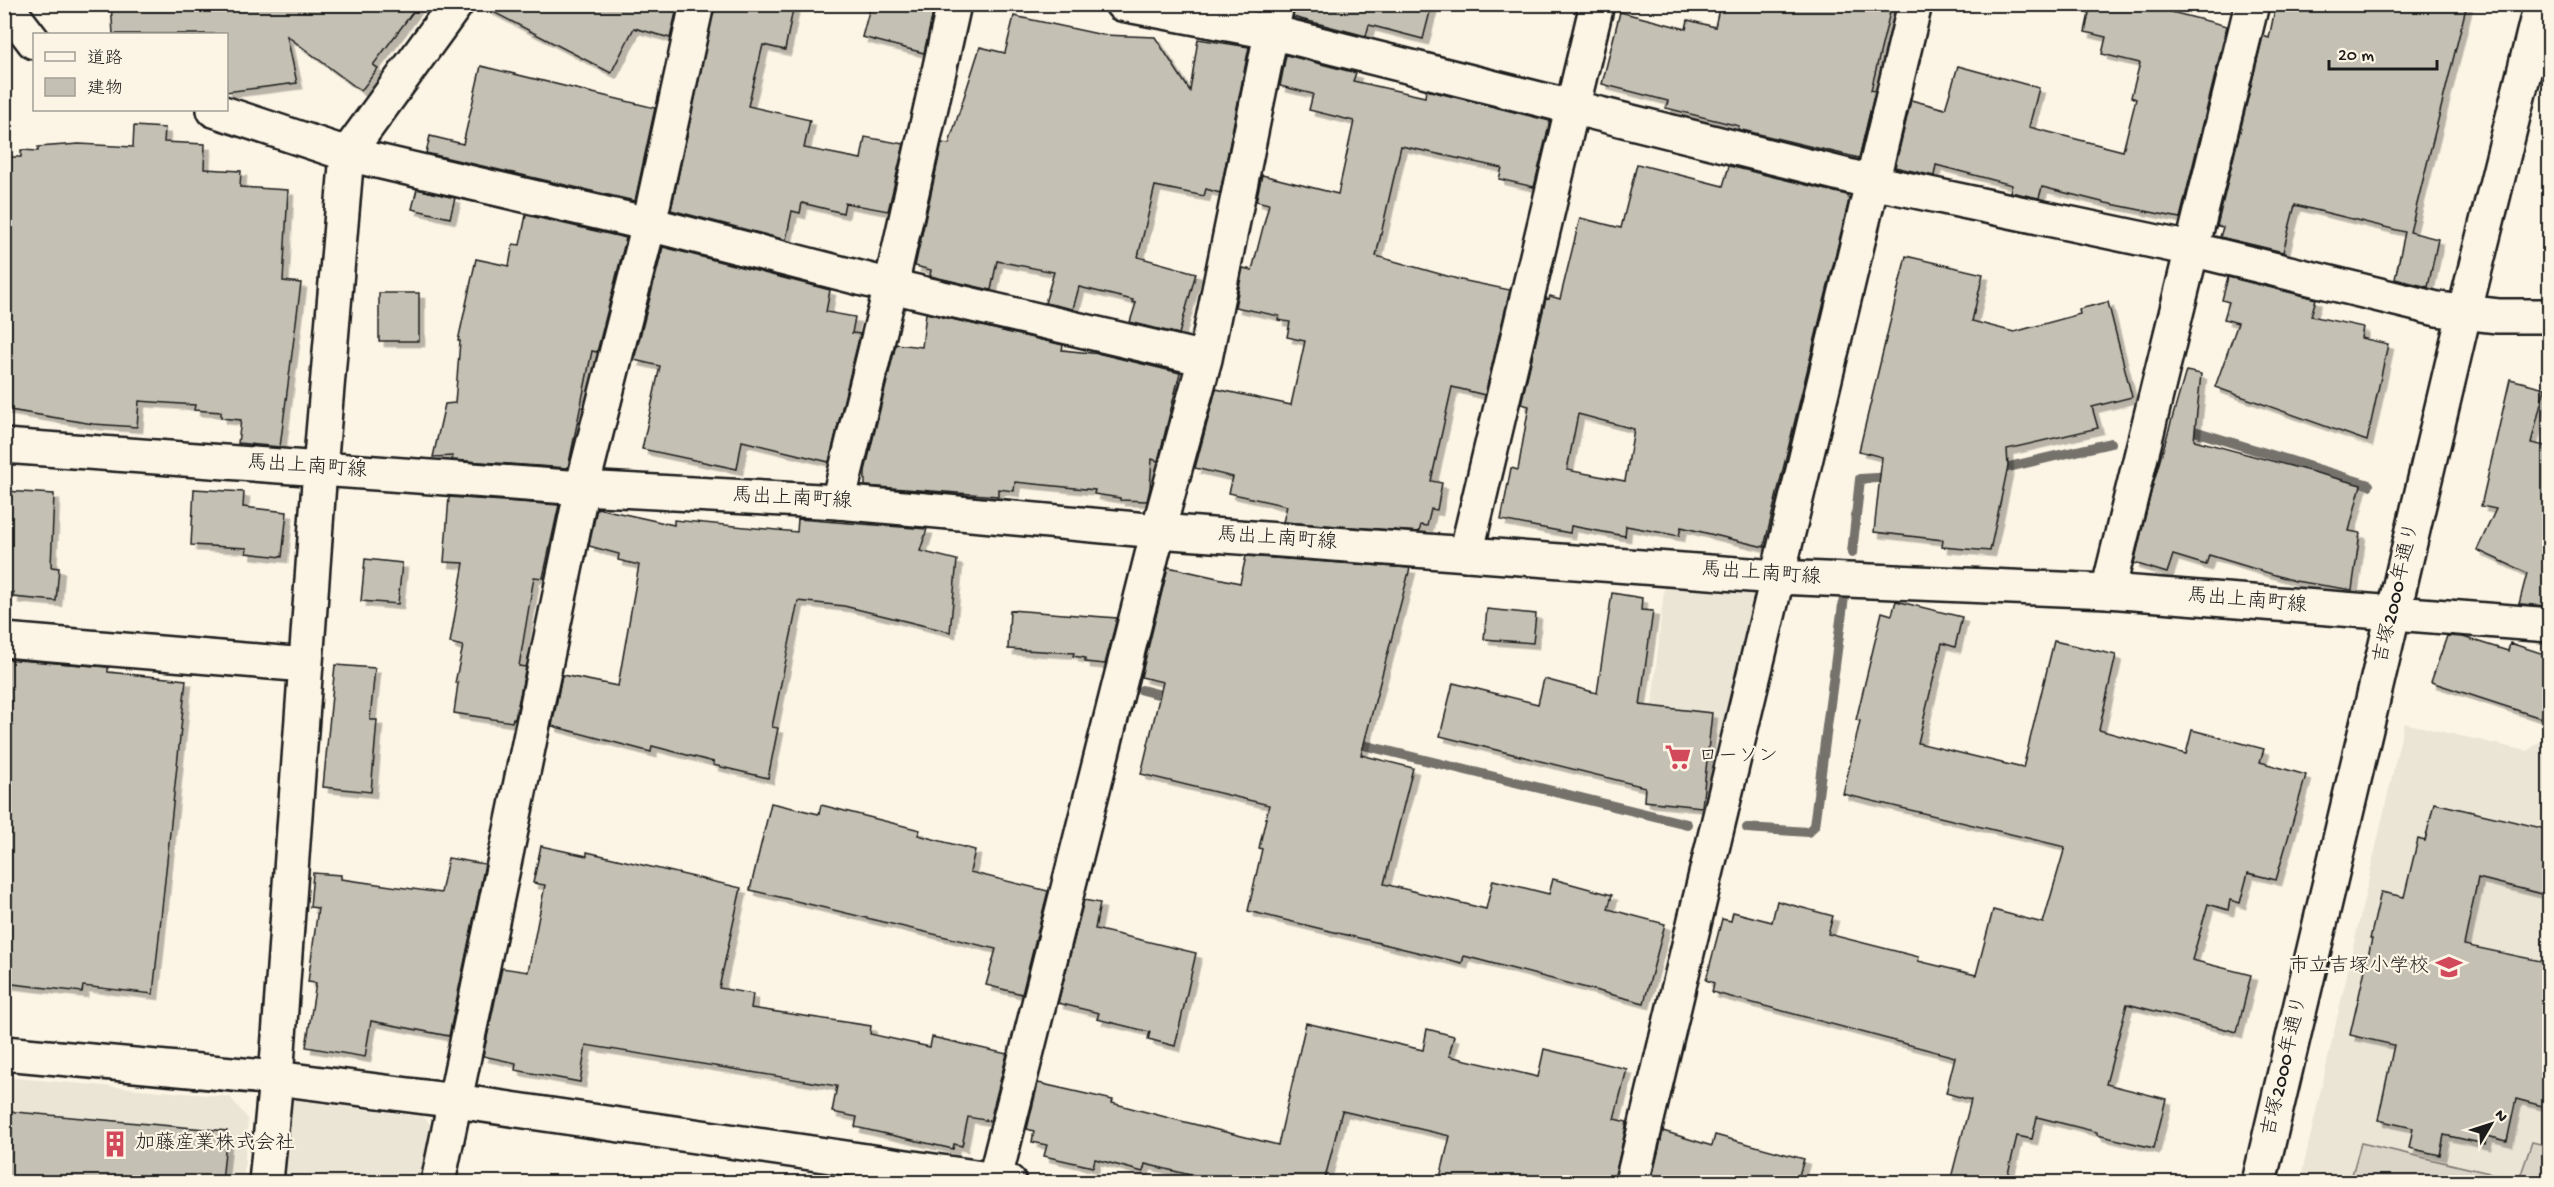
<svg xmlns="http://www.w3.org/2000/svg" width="2554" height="1187" font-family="'Gochi Hand','Klee One',sans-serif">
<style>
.built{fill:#ebe5d6}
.green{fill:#dbd5c8;stroke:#7c7872;stroke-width:1.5}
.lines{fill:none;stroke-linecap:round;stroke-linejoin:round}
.stream{stroke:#75726c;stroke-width:10}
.building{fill:#c4c0b3;stroke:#1c1c1c;stroke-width:1.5;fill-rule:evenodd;filter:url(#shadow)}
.minor-casing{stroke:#1c1c1c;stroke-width:38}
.tertiary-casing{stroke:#1c1c1c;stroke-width:38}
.secondary-casing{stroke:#1c1c1c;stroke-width:38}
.minor{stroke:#fcf5e5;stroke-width:33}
.tertiary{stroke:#fcf5e5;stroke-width:33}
.secondary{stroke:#fcf5e5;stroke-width:33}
.labels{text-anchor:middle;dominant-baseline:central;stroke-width:4.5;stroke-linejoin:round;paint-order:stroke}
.street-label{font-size:20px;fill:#1c1c1c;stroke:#fcf5e5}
.poi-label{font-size:20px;fill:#1c1c1c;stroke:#fcf5e5;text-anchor:start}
</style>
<defs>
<filter id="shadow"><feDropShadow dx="5.5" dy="5.5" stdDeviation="0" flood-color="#0004"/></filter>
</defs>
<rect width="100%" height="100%" fill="#fcf5e5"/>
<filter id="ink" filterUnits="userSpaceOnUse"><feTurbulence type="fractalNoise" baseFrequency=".0167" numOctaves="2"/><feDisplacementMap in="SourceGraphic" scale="12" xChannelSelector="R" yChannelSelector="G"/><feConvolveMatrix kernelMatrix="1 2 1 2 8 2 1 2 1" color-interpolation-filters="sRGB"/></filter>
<g filter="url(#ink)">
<!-- built -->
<path class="built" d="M1665 580 1760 587 1708 811 1642 803Z
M2404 723 2527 751 2549 735V1182H2300Z
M4 1077 230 1097 248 1119 243 1182H5Z
M289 1099 424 1117 433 1128 422 1182H282Z"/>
<!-- green -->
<path class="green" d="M2532 1142 2549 1146V1182H2350L2361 1143 2519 1180Z"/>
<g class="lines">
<!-- stream -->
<path class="stream" d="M2182 431 2191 430 2369 485
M1996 470 2111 443
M1852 553 1860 479 1894 477
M1142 690 1173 698
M1351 742 1687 824
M1747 828 1808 832 1814 826 1844 597"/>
</g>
<!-- building -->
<path class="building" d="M111 4H419L373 65 378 68 361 91 287 36 297 83 226 92V34H113Z
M478 4H678L670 38 634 28 611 73Z
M715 4H794L785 50 763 45 748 106 810 120 804 148 861 159 865 137 904 144 888 211 845 203 843 213 802 203 800 213 792 211 786 240 671 210Z
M871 4H935L924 53 862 37Z
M1295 4H1432L1423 39 1369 25 1366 36 1293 17Z
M1720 4H1892L1871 90 1875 91 1859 158 1738 129 1739 126 1666 108 1668 101 1602 84 1620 12 1686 29 1688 20 1715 27Z
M2091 4H2140L2227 26 2180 218 2106 203 2042 187 2039 198 2010 192 2012 185 1936 165 1934 176 1895 167 1911 100 1945 109 1958 66 2039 88 2029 127 2123 151 2136 99 2131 97 2140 63 2102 54 2106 37 2085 32Z
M2276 4H2467L2410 232 2438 239 2428 287 2395 279 2405 232 2295 205 2283 252 2220 237 2223 227 2217 226 2263 36 2269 38Z
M1014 16 1103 35 1155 37 1190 91 1198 39 1249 47 1220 193 1206 189 1204 196 1155 186 1138 257 1196 273 1179 334 1130 322 1136 303 1132 302 1133 300 1079 287 1073 309 1045 303 1054 272 997 261 991 290 930 276 931 270 915 266 942 143 949 144 980 47 1005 53Z
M1286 55 1356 73 1353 81 1425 97 1426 90 1550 121 1534 187 1499 179 1502 168 1401 146 1376 256 1461 280 1510 290 1485 395 1452 387 1431 481 1442 483 1437 510 1431 509 1427 526 1421 525 1419 532 1283 522 1287 506 1229 493 1233 477 1195 468 1216 389 1291 405 1305 341 1287 337 1290 322 1278 320 1279 316 1235 307 1243 268 1252 270 1269 204 1256 201 1262 175 1338 194 1354 121 1309 110 1313 94 1280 86Z
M481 66 655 108 635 201 426 153 430 136 463 144Z
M134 126 165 128 164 142 205 144 204 169 241 171 240 187 288 190 283 281 301 283 280 447 238 443 241 420 221 418V412L194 410 195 405 139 401 137 427 93 424 4 409V325L7 298H4V157H21V150L38 151V147L79 144 133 147Z
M1637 164 1723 186 1729 166 1847 195 1849 200 1764 547 1681 527 1679 536 1626 526 1625 536 1571 526 1570 533 1501 520 1511 468 1518 470 1529 406 1521 404 1546 298 1549 299 1550 296 1560 299 1580 218 1621 228ZM1578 414 1634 429 1625 481 1567 470Z
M417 189 455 198 450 218 412 209Z
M526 215 626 238 597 352 592 351 568 468 452 460 453 456 433 457 445 404 455 403 460 341H458L476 259 509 266 513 244 520 245Z
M663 247 830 290 826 312 855 317 852 333 860 334 829 462 742 441 737 469 642 449 660 366 634 360Z
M1906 256 1983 274 1972 321 2014 332 2080 314 2079 309 2108 302 2132 397 2092 407 2098 428 2007 449 2008 466 1990 551 1942 547 1943 540 1874 532 1882 457 1859 451Z
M2228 277 2316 299 2311 316 2363 327 2361 338 2388 344 2367 441 2215 387 2238 323 2224 319 2229 302 2222 300Z
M379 293H419V341H379Z
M926 313 1063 345 1062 350 1101 354 1180 373 1158 461 1152 459 1150 488 1147 501 1120 500V498L1094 494 1095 490 1015 482 1014 491 998 489V496L865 486V471L896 344 922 347Z
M2186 371 2201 374 2194 440 2361 485 2349 531 2360 533 2352 590 2295 581 2209 555 2206 565 2173 555 2167 573 2134 563 2153 484Z
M2510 379 2545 388 2531 443 2550 447V606L2519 604 2527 573 2477 550 2496 509 2481 506Z
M194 489 244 492 243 507 287 512 282 557 246 553 247 548 191 545Z
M4 491 54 494 51 567 59 568 56 601 13 597 14 592 4 591Z
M449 497 559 505 543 578 534 577 519 666 526 667 515 719 513 718 512 722 454 713 458 683H455L463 646 450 643 464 563 444 562Z
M597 508 674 525V520L797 532 798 519 927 529 920 551 957 560 950 632 844 606 798 601 772 727 778 728 768 778 713 765 714 762 652 746 651 752 552 726 562 675 618 686 639 565 618 560 619 554 589 546Z
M1246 556 1410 568 1361 755 1413 768 1384 884 1486 909 1493 880 1549 894 1553 879 1612 895 1608 909 1665 924 1644 1003 1464 956 1462 963 1248 911 1262 849 1259 848 1269 805 1141 774 1163 682 1141 677 1168 567 1240 583Z
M365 559 402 563 398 604 361 601Z
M1612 593 1642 598 1641 610 1653 611 1640 705 1712 713 1702 807 1644 801 1645 787 1440 736 1453 683 1538 704 1544 679 1597 693Z
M1896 601 1962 617 1955 647 1942 643 1918 743 2023 768 2054 641 2116 655 2099 730 2186 754 2192 730 2264 749 2260 762 2306 775 2276 880 2248 873 2240 903 2230 900 2228 910 2208 904 2192 960 2251 975 2237 1032 2127 1004 2106 1084 2166 1099 2154 1148 2097 1135V1132L2037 1117 2032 1139 2017 1136 2006 1182H1950L1971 1100 1946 1093 1955 1057 1712 992 1714 983 1706 980 1722 919 1731 921 1733 912 1772 922 1777 901 1833 916 1828 934 1919 957 1918 961 1976 975 1993 910 2043 923 2065 847 1843 794 1860 721 1856 720 1882 612 1892 615Z
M1487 609 1536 614 1533 643 1484 639Z
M1010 610 1117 618 1105 664 1085 662V658L1073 656 1074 653 1008 649Z
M2447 636 2463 637 2508 651 2510 643 2550 656V694L2541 718 2431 682Z
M4 659 108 667V672L186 680 153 994 83 986 82 992 4 983Z
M335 665 375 668 370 720H377L371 792 323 787Z
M771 803 819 814 821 805 920 830 918 835 975 850 970 872 1048 891 1022 994 986 985 996 949 750 890Z
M2434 803 2550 830V896L2478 878 2464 945 2550 963V1108L2516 1099 2507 1141 2487 1136 2485 1144 2444 1135 2440 1155 2409 1148 2413 1128 2378 1120 2394 1045 2350 1035 2372 939H2370L2381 892 2404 897 2418 839 2425 841Z
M541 846 587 856V852L741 888 719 988 753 994 751 1008 871 1026 870 1034 930 1047 932 1037 1007 1054 990 1121 968 1117 962 1146 954 1144 953 1149 855 1127 857 1117 832 1112 837 1086 586 1045 580 1082 515 1070 516 1063 483 1056 502 968 528 972 545 885 533 883Z
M448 858 485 864 449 1036 371 1021 365 1057 306 1047 316 983 308 982 318 908 310 907 313 873 341 875V879L441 893Z
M1084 900 1100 903 1095 929 1196 953 1175 1046 1148 1039 1150 1032 1097 1019 1099 1013 1058 1003Z
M1306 1023 1423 1050 1427 1029 1454 1036 1449 1056 1538 1077 1544 1049 1627 1069 1614 1119 1627 1122 1614 1182H1439L1450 1136 1342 1111 1324 1182H1219L1145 1164 1143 1172 1095 1159 1093 1167 1044 1156 1047 1145 1032 1142 1034 1131 1027 1129 1038 1083 1113 1100 1112 1103 1173 1119 1278 1145Z
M4 1111 227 1131 222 1182H4Z
M1663 1131 1712 1146 1715 1135 1804 1159 1797 1182H1651Z"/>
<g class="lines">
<!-- minor casing -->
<g class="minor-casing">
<path id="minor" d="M1122 4 1271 32 1872 182 2191 249 2437 309 2498 316H2550
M4 8H8L34 42
M214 110 347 154 649 224 891 286 1205 359
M838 502 891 286 954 4
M1466 554 1597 4
M2108 591 2252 4
M4 640 306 665
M266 1182 276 1078 320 469
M438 1182 582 488 649 224 697 4
M994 1182 1158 531 1205 359 1277 4
M1632 1182 1915 4"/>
</g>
<!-- tertiary casing -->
<g class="tertiary-casing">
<path id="tertiary" d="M5 4 8 8
M320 469 347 154 456 4
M4 1053 276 1078 456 1101 1009 1182
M2259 1182 2464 314 2541 4"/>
</g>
<!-- secondary casing -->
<g class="secondary-casing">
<path id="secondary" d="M4 446 582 488 838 502 1158 531 1777 577 2108 591 2550 625"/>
</g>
<!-- minor -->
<use href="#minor" class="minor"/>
<!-- tertiary -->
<use href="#tertiary" class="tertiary"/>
<!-- secondary -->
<use href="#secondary" class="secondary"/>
</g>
</g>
<!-- icons -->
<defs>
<g id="supermarket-bare" transform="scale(2.07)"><path d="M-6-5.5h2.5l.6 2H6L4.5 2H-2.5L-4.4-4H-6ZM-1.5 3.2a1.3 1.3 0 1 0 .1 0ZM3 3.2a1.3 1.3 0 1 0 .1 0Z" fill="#d1495b" stroke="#fcf5e5" stroke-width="2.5" paint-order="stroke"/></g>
<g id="school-bare" transform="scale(2.07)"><path d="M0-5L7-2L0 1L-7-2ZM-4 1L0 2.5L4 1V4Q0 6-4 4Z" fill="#d1495b" stroke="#fcf5e5" stroke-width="2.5" paint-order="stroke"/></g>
<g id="building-bare" transform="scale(2.07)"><path d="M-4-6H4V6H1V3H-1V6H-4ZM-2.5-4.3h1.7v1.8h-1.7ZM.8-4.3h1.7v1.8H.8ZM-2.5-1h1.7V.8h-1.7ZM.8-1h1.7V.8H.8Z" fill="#d1495b" stroke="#fcf5e5" stroke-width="2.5" paint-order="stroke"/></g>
</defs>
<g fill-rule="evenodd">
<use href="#supermarket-bare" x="1678" y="757"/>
<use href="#school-bare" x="2449" y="967"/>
<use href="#building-bare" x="115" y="1144"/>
</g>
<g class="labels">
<!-- street labels -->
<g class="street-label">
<text transform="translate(307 468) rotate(4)">馬出上南町線</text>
<text transform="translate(792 500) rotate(3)">馬出上南町線</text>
<text transform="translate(1277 540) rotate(4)">馬出上南町線</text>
<text transform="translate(1761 575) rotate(4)">馬出上南町線</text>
<text transform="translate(2398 593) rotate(-77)">吉塚2000年通り</text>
<text transform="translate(2247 602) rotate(5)">馬出上南町線</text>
<text transform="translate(2286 1066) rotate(-77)">吉塚2000年通り</text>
</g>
<!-- poi labels -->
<g class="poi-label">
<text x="1698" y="757">ローソン</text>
<text x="2429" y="967" text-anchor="end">市立吉塚小学校</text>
<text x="135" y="1144">加藤産業株式会社</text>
</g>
</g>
<!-- margin -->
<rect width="2554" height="1187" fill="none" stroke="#fcf5e5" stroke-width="24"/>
<rect x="12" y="12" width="2530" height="1163" fill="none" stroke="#1c1c1c" stroke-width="2" filter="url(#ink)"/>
<!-- legend -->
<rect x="33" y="33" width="195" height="78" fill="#fcf5e5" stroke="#a29e95" stroke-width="1.5"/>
<rect x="45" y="52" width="30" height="9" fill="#fcf5e5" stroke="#a29e95" stroke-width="1.5"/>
<text x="87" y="63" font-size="18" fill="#1c1c1c">道路</text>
<rect x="45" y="78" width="30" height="18" fill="#c4c0b3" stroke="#a29e95" stroke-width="1.5"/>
<text x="87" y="93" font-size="18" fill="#1c1c1c">建物</text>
<!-- north arrow -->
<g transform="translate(2491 1124) rotate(51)" stroke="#fcf5e5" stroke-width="4.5" paint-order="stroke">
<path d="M0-4.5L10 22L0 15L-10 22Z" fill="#1c1c1c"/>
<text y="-9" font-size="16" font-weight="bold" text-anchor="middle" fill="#1c1c1c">N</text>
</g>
<!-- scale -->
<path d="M2329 60v9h108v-9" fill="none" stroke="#1c1c1c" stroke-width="3"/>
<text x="2338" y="60" font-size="18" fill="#1c1c1c" stroke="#fcf5e5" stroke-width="4.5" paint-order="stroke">20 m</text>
</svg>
